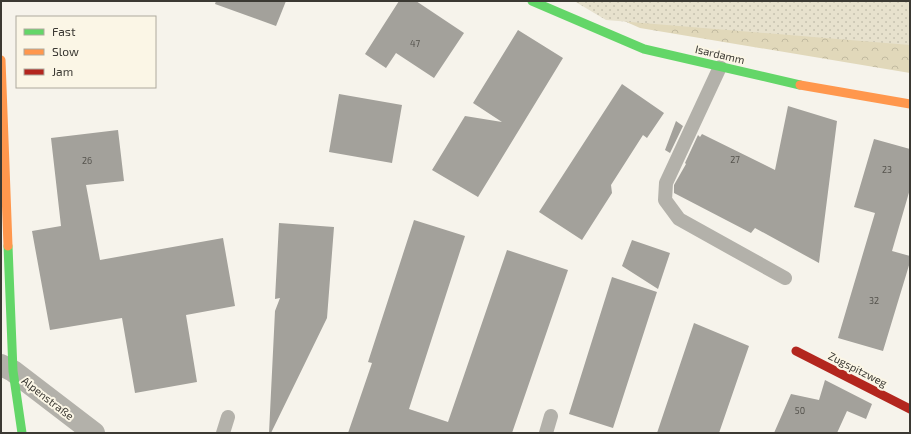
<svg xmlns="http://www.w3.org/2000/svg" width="911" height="434" font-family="'Exo 2',sans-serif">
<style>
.forest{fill:url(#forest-crowns)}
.park{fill:url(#park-dots)}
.building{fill:#a3a19b}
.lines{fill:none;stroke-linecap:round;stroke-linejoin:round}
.lane{stroke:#b3b1aa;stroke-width:14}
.street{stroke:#b3b1aa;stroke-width:22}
.fast{stroke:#63d668;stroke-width:9}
.slow{stroke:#ff974d;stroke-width:9}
.jam{stroke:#b3261e;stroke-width:9}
.labels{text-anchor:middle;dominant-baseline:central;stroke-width:4;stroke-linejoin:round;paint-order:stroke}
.number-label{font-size:9px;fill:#55534d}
.street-label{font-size:11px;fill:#3b3933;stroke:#fbf6e6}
</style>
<defs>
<pattern id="forest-crowns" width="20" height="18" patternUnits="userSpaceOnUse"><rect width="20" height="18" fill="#e1d8ba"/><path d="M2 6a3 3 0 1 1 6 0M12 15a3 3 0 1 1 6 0" fill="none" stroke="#c2baa0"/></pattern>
<pattern id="park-dots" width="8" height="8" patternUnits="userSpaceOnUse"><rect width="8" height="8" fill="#e7e1cd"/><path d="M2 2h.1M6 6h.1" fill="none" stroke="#c7c2b0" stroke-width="1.8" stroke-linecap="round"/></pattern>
</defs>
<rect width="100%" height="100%" fill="#f6f3eb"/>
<!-- forest -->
<path class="forest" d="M579 1H910V73L640 28Z"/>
<!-- park -->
<path class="park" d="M574 1H910V45L606 20Z"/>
<!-- building -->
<path class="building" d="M216 1H286L276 26 215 4Z
M399 1H416L464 33 434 78 396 53 386 68 365 54Z
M518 30 563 58 478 197 432 170 465 116 502 122 473 103Z
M622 84 664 113 647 138 643 135 611 185 612 193 582 240 539 212Z
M339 94 402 105 392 163 329 152Z
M788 106 837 121 819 263 755 228 751 233 674 193V185L686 164 685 163 698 135 700 137 702 134 775 170Z
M676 121 683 126 670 153 665 150Z
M118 130 124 181 86 185 100 260 223 238 235 306 186 315 197 382 135 393 122 318 50 330 32 231 61 226 51 138Z
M874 139 910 149V189L892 251 910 256V262L883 351 838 338 875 213 854 207Z
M414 220 465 236 409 409 448 422 507 250 568 270 512 433H348L372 363 368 362Z
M279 223 334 227 327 318 271 433H269L275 311 280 298 275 299Z
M632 240 670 253 658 289 622 266Z
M612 277 657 292 613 428 569 414Z
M694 323 749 346 719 433H657Z
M825 380 872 404 866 419 847 411 837 433H774L791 394 819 400Z"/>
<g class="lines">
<!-- lane -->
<path class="lane" d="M720 67 666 183 665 200 679 219 785 278
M223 433 228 417
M546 433 551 416"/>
<!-- street -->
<path class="street" d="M1 365 13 371 94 433"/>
<!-- fast -->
<path class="fast" d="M532 1 644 49 800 85
M8 246 13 371 22 433"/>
<!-- slow -->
<path class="slow" d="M1 60 8 246
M800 85 910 104"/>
<!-- jam -->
<path class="jam" d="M796 351 910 409"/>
</g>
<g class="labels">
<!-- number labels -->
<g class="number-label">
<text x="415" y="43">47</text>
<text x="735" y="159">27</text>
<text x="87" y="160">26</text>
<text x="887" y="169">23</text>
<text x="874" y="300">32</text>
<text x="800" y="410">50</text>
</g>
<!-- street labels -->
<g class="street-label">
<text transform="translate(720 54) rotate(13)">Isardamm</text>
<text transform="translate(858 369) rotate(27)">Zugspitzweg</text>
<text transform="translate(48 398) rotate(38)">Alpenstraße</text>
</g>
</g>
<!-- border -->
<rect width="911" height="434" fill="none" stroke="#3b3933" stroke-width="4"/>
<!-- legend -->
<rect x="16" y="16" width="140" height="72" fill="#fbf6e6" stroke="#aeaa9e"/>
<rect x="24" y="29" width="20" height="6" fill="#63d668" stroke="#aeaa9e"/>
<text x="52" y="36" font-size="12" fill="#3b3933">Fast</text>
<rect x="24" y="49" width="20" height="6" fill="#ff974d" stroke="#aeaa9e"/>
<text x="52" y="56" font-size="12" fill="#3b3933">Slow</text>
<rect x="24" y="69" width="20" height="6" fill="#b3261e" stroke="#aeaa9e"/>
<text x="52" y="76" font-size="12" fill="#3b3933">Jam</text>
</svg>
